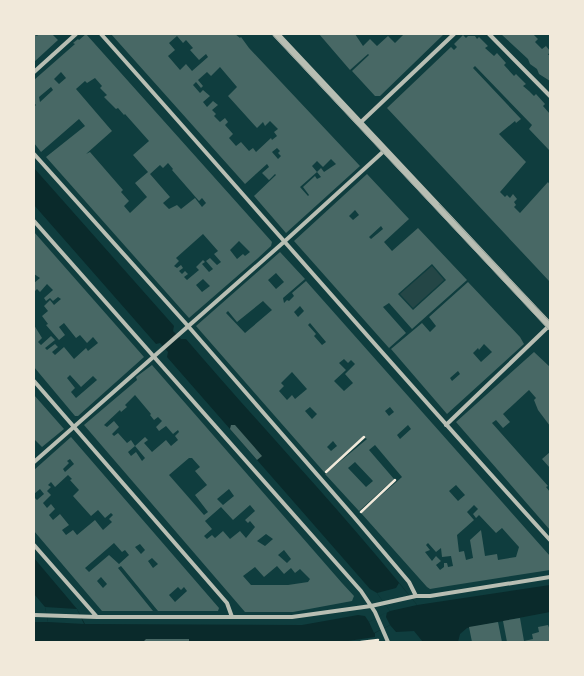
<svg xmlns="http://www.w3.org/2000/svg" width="584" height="676" font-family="Montserrat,sans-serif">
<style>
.green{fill:#244646}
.water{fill:#0a2a2b}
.pier{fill:#0f3d3e}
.building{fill:#486865;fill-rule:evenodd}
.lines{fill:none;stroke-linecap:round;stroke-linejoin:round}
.path{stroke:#f1e9da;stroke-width:2.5}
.minor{stroke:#b8beb3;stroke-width:4}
.tertiary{stroke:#b8beb3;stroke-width:7}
.tram{stroke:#97a49c;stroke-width:1}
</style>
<rect width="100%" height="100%" fill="#0f3d3e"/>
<!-- green -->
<path class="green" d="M432 266 444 280 413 308 400 294Z"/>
<!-- water -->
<path class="water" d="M34 168 174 326 173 331 181 339H186C262 428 344 513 417 605L550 585V612L467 628 460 634 458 642H423L414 631 396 632 390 625 375 633V637L341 642H34V622H48L45 607 34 594V558L77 609 85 624 302 625 358 615 365 616 369 622 390 611 377 593 370 589 167 357 168 352 160 343 156 344 34 205Z"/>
<!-- pier -->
<path class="pier" d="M399 583 417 605 390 611 377 593 396 588Z
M45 607 77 609 84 624 48 622Z
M387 612 386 617 390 625 374 633 369 622Z"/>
<!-- building -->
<path class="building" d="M34 34 37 36 39 34H52L58 40 34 62Z
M86 34 272 242 271 246 257 259 189 318 46 157 85 126 79 119 41 152 34 143V107L36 105 34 103V80L75 44 73 43 78 39 79 40ZM61 72 66 78 59 84 54 79ZM95 78 102 86 100 88 107 95 104 97 116 109 118 108 124 115 125 114 149 141 133 155 148 172 135 183 147 197 130 213 124 206 129 201 121 192 123 190 90 152 86 154 112 131 76 89 85 81 87 83ZM51 87 53 90 40 102 39 97ZM168 163 173 169 172 170 199 201 202 198 206 203 202 207 195 198 181 209 177 205 169 209 163 203 170 197 150 174 160 165 163 168ZM203 234 218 251 214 254 221 262 217 265 210 258 206 261 213 269 209 272 202 264 205 262 203 260 196 267 199 270 187 280 184 277 188 274 185 271 182 274 179 271 183 268 181 265 177 268 174 266 179 261 176 258ZM239 241 250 252 245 256 243 254 237 259 230 250ZM203 279 210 286 202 292 196 285Z
M111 34H235L240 38 241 37 249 48 360 166 286 233 254 196 276 175 275 174 269 180 262 173 269 167 267 164 245 184ZM177 36 183 43 186 40 193 48 190 50 199 60 206 54 208 57 192 71 186 64 180 70 168 56 175 50 169 43ZM220 67 237 87 228 96 257 128 263 122 265 126 270 121 278 129 274 132 277 136 272 140 271 138 256 152 253 148 249 151 241 142 236 146 229 138 233 134 225 125 228 122 225 118 220 122 214 116 216 114 212 110 218 105 213 101 207 107 203 102 210 96 203 90 200 93 193 85 196 82 201 88 203 86 198 80 207 72 211 76ZM277 148 280 151 278 153 281 156 278 159 272 152ZM331 159 336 164 324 172 321 168 317 172 321 177 317 179 315 176 303 187 309 195 308 196 300 187 317 172 312 166 317 161 323 167Z
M319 34H355L363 46 370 39 377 46 388 36 395 43 404 34H444L380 96H375L352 71 369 55 368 54 350 70Z
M501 34H533L538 39 535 42 542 49 546 46 550 51 548 55H550V81L539 74 537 69 530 64 528 59Z
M463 35 466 38 468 36H475L477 39 479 37 488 46 485 48 494 56 497 53 506 63 504 65 514 76 516 74 526 84 523 86 529 91 534 96 536 94 545 104 543 106 550 114 549 150 529 129 532 125 475 66 473 68 521 119 516 123 515 121 499 134 526 162 500 192 505 197 507 195 510 198 513 194 517 199 514 202 516 205 514 207 520 213 548 182 550 185V282L387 108 451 47 454 50 457 47 454 44Z
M367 174 409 219 384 242 392 251 418 228 467 280 412 329 389 303 383 307 406 333 389 348 294 241ZM355 210 359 215 353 220 349 216ZM381 226 383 229 371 239 369 237ZM432 264 446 280 413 310 398 294Z
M34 232 144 357 78 416H75L34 367V325L42 338 38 342 41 345 51 336 55 340 45 348 47 350 55 344 58 347 52 352 55 355 64 347 74 359 86 348 88 351 98 343 93 337 87 343 80 335 76 338 64 323 59 327 65 335 59 340 46 325 48 324 42 316 48 311 44 306 50 300 54 305 61 299 58 297 53 301 50 298 46 301 44 298 53 290 47 284 40 292 37 289 34 292V283L40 278 34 274ZM70 375 81 387 93 376 97 380 76 398 71 392 75 388 67 378Z
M280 252 305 279 283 298 284 303 287 300 289 301 294 296 292 293 306 281 550 556V570L448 586 430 589 427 587 361 513 402 477 375 445 369 450 394 479 359 511 325 474 367 439 363 437 324 472 203 334 196 326ZM276 273 284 282 276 289 268 280ZM263 301 272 310 245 333 226 313 228 311 237 322ZM300 306 304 311 298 317 294 312ZM310 323 326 342 322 345 314 336 316 334 308 325ZM344 359 348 363 351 360 355 364 345 374 353 383 344 391 334 381 346 370 339 363ZM292 372 307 389 295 399 292 395 287 400 279 391 284 386 281 383ZM310 407 317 414 312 419 305 411ZM390 407 394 412 389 416 385 411ZM408 425 411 429 400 439 397 435ZM333 441 337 446 331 451 327 447ZM355 462 373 481 366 487 348 468ZM456 485 465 495 458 501 449 491ZM474 505 478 509 473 514 476 518 479 515 496 533 502 528 519 547 516 557 498 560 497 554 485 556 481 530 470 540 473 558 466 560 464 551 459 552 457 535 474 520 467 512ZM428 543 436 552 441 548 442 557 451 556 453 566 448 567 447 563H444V567L440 570 436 565 441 561 436 556 432 561 425 552 430 550 426 545Z
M468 282 520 337 524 344 447 414 391 349 422 323 430 332 436 326 429 317ZM484 344 492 352 481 362 473 353 478 348 479 350ZM458 371 460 374 452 381 450 378Z
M534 352 550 367V426L538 410 534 400 536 398 529 390 503 414 510 422 503 428 496 420 492 423 548 486 546 487 550 492V530L456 422Z
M152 365 342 583 354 596 352 601 293 612H245L84 425 137 380 136 377ZM135 395 151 414 150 415 154 420 158 417 162 421 156 427 159 431 166 426 173 434 178 430 179 432 175 436 178 440 171 446 166 440 152 452 144 443 148 440 145 437 135 446 145 458 142 461 136 452 131 456 128 452 135 446 131 440 127 443 118 433 114 436 112 434 119 427 114 421 107 427 104 425 120 410 121 412 127 407 125 405ZM189 458H192L200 467 195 471 207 485 195 495 208 512 204 515 169 475ZM229 489 234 496 223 505 217 499ZM250 505 255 511 245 520 248 523 250 521 255 527 246 538 240 531 230 539 223 531 215 538 212 535 207 539 204 536 212 529 205 521 221 507 233 520ZM266 534 273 539 265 546 257 541ZM284 550 291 559 287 563 278 555ZM277 566 284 574 291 568 295 573 300 569 310 579 308 582 288 585H251L243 576 255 567 264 577Z
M34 395 64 429 42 447 34 439Z
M231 425H235L262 456 257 460 230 429Z
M71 437 219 608 218 611H158L121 566 118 568 153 611H102L34 531V497L37 500 44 494 40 489 34 494V470ZM70 459 74 464 65 472 63 469 69 463 67 461ZM68 475 72 479 70 480 79 490 73 496 91 516 98 510 105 518 111 513 113 515 109 519 112 522 103 530 95 520 77 535 73 530 66 535 62 530 69 525 60 514 53 520 49 515 55 509 51 504 47 508 43 503 51 495 47 491 51 487 48 485 51 482 55 487ZM114 543 122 552 125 550 129 555 119 564 109 555 89 572 85 568ZM140 544 145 550 141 554 135 547ZM152 558 158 564 153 568 148 561ZM101 577 107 584 103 588 97 581ZM178 587 181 590 184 587 187 591 175 602 169 595Z
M550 452V468L542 459Z
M520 618 524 641 533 639 532 634 539 632 538 627 548 625 550 630V642H507L503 621Z
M498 622 502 642H472L469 627Z
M146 639H189V642H143Z"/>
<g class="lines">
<!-- path -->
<path class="path" d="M326 472 364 437
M361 512 395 480
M361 642 378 640"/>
<!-- minor -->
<path class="minor" d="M101 34C251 202 398 373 550 540
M489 34 550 96
M34 72 76 34
M360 123 454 34
M34 154 188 326 354 517 409 582 416 596
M34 221 361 591 375 612 388 642
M34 381 227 603 232 617
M446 425 550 325
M34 462 285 241 385 150
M34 545 97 617
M34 615 97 617H292L371 606 416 596H430L550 577"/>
<!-- tertiary -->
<path class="tertiary" d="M276 34 550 326"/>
<!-- tram -->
<path class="tram" d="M272 34 550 331
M439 204 550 322"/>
</g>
<!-- border -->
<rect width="584" height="676" fill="none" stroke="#f1e9da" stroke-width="70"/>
</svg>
